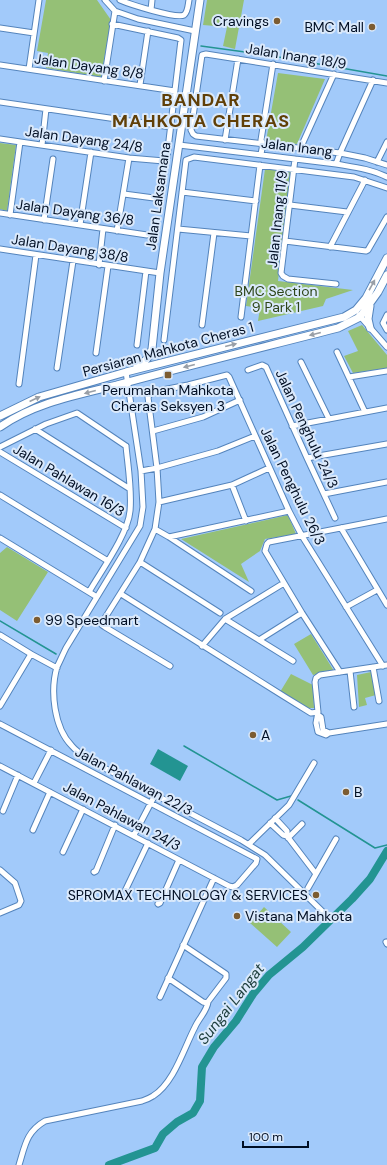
<svg xmlns="http://www.w3.org/2000/svg" width="387" height="1165" font-family="'DM Sans',sans-serif">
<style>
.green{fill:#95c076}
.water{fill:#239492}
.lines{fill:none;stroke-linecap:round;stroke-linejoin:round}
.stream{stroke:#239492;stroke-width:1.5}
.river{stroke:#239492;stroke-width:8}
.street-casing{stroke:#5484bc;stroke-width:7}
.secondary-casing{stroke:#5484bc;stroke-width:9}
.street{stroke:#fff;stroke-width:5}
.secondary{stroke:#fff;stroke-width:7}
.oneway{fill:#999fa7}
.poi-dot{fill:#7c5c31;stroke:#dae9fb;stroke-width:1.5}
.labels{text-anchor:middle;dominant-baseline:central;stroke-width:4;stroke-linejoin:round;paint-order:stroke}
.poi-label{font-size:14px;fill:#000e23;stroke:#dae9fb;text-anchor:start}
.street-label{font-size:14px;fill:#000e23;stroke:#dae9fb}
.park-label{font-size:14px;fill:#2d4519;stroke:#dae9fb}
.water-label{font-size:15px;font-style:italic;fill:#214140;stroke:#dae9fb}
.district-label{font-size:18px;font-weight:bold;letter-spacing:1px;fill:#603f07;stroke:#dae9fb}
</style>
<rect width="100%" height="100%" fill="#a2cafa"/>
<!-- green -->
<path class="green" d="M46 0H97L111 20 101 77 46 68 48 53 37 51Z
M207 0H244L235 49 223 46 227 27 203 25Z
M278 73 325 79 297 144 266 141Z
M0 143 16 145 7 211 0 209Z
M265 169 291 172 278 281 353 290 326 299 323 306 258 321 260 308 246 306Z
M362 325 387 355V368L353 373 344 356 358 351 348 331Z
M288 515 296 534 265 539 260 551 241 564 249 582 181 539Z
M7 547 48 572 17 621 0 610V553Z
M311 634 334 671 313 675 294 644Z
M371 672 376 695 365 698 367 705 359 707 357 675Z
M291 674 313 685 314 708H308L280 692Z
M264 907 291 932 277 947 250 923Z"/>
<!-- water -->
<path class="water" d="M158 749 188 766 180 781 150 764Z"/>
<g class="lines">
<!-- stream -->
<path class="stream" d="M201 46 267 55 387 76
M0 621 56 654
M184 746 277 800 291 796
M298 800 375 848 387 845"/>
<!-- river -->
<path class="river" d="M109 1165 155 1148 163 1134 177 1122 193 1113 200 1101 202 1067 214 1047 236 1021 253 994 269 975 303 947 352 899 370 879 387 851"/>
<!-- street casing -->
<g class="street-casing">
<path id="street" d="M105 0 115 11 138 19 195 31
M120 0C129 4 176 19 184 15 188 12 188 5 189 0
M151 10 152 0
M0 28 34 33
M0 65 175 91
M29 69 39 0
M104 81 115 11
M387 83 206 54 202 55 191 130 193 134 196 136 340 153 365 158 387 165
M140 85 148 31
M0 102 171 127
M0 139 129 158 164 161 167 157 181 40 178 38 112 24
M225 140 238 59
M42 145 46 109
M179 145 336 164C353 167 371 169 387 177
M300 149 334 74
M261 154 263 144 261 140 273 64
M295 159 281 273 283 276 288 279 336 284
M377 162 387 142
M336 164 340 153 373 80
M182 192 256 201
M124 194 154 198
M290 205 347 212
M0 213 147 235
M10 215 20 142
M44 220 53 159
M80 225 91 152
M178 229 251 236
M117 231 129 158
M285 241 366 251 368 250 387 217
M330 247 365 180
M0 249 160 273
M99 265 103 229
M359 315 387 347
M387 315 383 323 387 330
M241 317 260 165
M202 325 214 233
M164 340 186 160 194 157 354 177 387 188
M137 345 146 271
M337 352 365 412
M96 353 108 266
M301 362 329 419
M57 368 73 261
M248 370 262 365 266 367 307 458 335 518
M126 372 141 471 143 507 140 526 66 648C63 654 60 661 57 667 50 691 54 728 72 746 77 752 84 756 91 761L241 840 265 855 323 912
M349 377 387 371
M19 384 36 255
M292 426 387 408
M35 429 130 489
M153 431 203 417 240 400
M0 447 46 424 77 413 126 446
M0 452 126 528
M307 458 387 444
M141 471 157 468 218 451 255 436
M232 485 246 521
M324 494 387 482
M0 495 108 561
M159 502 232 485 269 468
M341 528 387 605
M155 529 169 537 251 591
M169 537 289 511
M0 538 97 597
M140 562 220 613
M89 592C101 571 128 534 130 511 132 490 128 467 126 446
M121 594 285 697 311 713 318 712
M346 607 377 590
M225 619 293 661
M0 635 31 654 57 668
M259 640 302 613
M202 646 225 619 284 583
M387 665 320 675 316 678 315 682 318 712 316 723 318 732 326 735 329 733 387 724
M170 666 105 627 102 625 103 621 140 562 155 529 159 502 157 468 148 397 152 392 188 385 227 375 229 377 289 511 302 536 383 666
M373 667 379 701
M350 671 354 707
M340 672 302 613 265 551 267 544 269 542 387 519
M0 706 31 654
M318 715 321 717 323 730 329 733
M0 724 257 859 256 863 237 885 233 887 229 886 0 766
M34 783 51 750
M3 811 18 775
M275 818 287 831V836
M270 823 283 835 287 836 316 874
M33 830 50 792
M134 835 155 795
M288 838 302 824
M249 844 289 805 314 763
M63 852 83 809
M0 870 15 883 21 901 19 905 0 913
M94 872 96 871 115 825
M308 888 336 839
M126 889 148 843
M158 904 160 903 179 860
M386 942 387 944
M168 978 203 1002 207 1003 226 978V974L183 945
M160 997 214 878
M19 1165C25 1146 26 1132 45 1121L142 1101C145 1100 150 1098 153 1096 174 1083 184 1048 195 1027 199 1018 207 1011 208 1002"/>
</g>
<!-- secondary casing -->
<g class="secondary-casing">
<path id="secondary" d="M370 328 368 319 370 306
M137 366C145 362 149 358 152 349L160 273 200 0
M0 416 39 397 126 372 344 317 356 310 366 298 387 258
M0 427C34 403 77 395 117 385 190 365 264 347 338 328L360 317 378 292 387 275"/>
</g>
<!-- street -->
<use href="#street" class="street"/>
<!-- secondary -->
<use href="#secondary" class="secondary"/>
</g>
<!-- one-way arrows -->
<defs><path id="oneway-solid" d="M-6-.8H1V-3.2L6.5 0L1 3.2V.8H-6Z"/></defs>
<g class="oneway">
<use href="#oneway-solid" transform="translate(372 285) rotate(-61)"/>
<use href="#oneway-solid" transform="translate(315 334) rotate(166)"/>
<use href="#oneway-solid" transform="translate(231 345) rotate(-14)"/>
<use href="#oneway-solid" transform="translate(189 366) rotate(166)"/>
<use href="#oneway-solid" transform="translate(90 392) rotate(165)"/>
<use href="#oneway-solid" transform="translate(35 399) rotate(-25)"/>
</g>
<!-- markers -->
<g class="poi-dot">
<circle cx="277" cy="21" r="4"/>
<circle cx="372" cy="27" r="4"/>
<rect x="164" y="371" width="8" height="8" rx="2"/>
<circle cx="37" cy="620" r="4"/>
<circle cx="253" cy="735" r="4"/>
<circle cx="346" cy="792" r="4"/>
<circle cx="316" cy="895" r="4"/>
<circle cx="237" cy="916" r="4"/>
</g>
<g class="labels">
<!-- poi labels -->
<g class="poi-label">
<text x="269" y="21" text-anchor="end">Cravings</text>
<text x="364" y="27" text-anchor="end">BMC Mall</text>
<text x="168" y="390" text-anchor="middle">Perumahan Mahkota<tspan x="168" dy="16">Cheras Seksyen 3</tspan></text>
<text x="45" y="620">99 Speedmart</text>
<text x="261" y="735">A</text>
<text x="354" y="792">B</text>
<text x="308" y="895" text-anchor="end">SPROMAX TECHNOLOGY &amp; SERVICES</text>
<text x="245" y="916">Vistana Mahkota</text>
</g>
<!-- street labels -->
<g class="street-label">
<text transform="translate(296 56) rotate(9)">Jalan Inang 18/9</text>
<text transform="translate(89 66) rotate(8)">Jalan Dayang 8/8</text>
<text transform="translate(84 139) rotate(8)">Jalan Dayang 24/8</text>
<text transform="translate(297 147) rotate(7)">Jalan Inang</text>
<text transform="translate(158 196) rotate(-82)">Jalan Laksamana</text>
<text transform="translate(75 212) rotate(8)">Jalan Dayang 36/8</text>
<text transform="translate(277 219) rotate(-84)">Jalan Inang 11/9</text>
<text transform="translate(70 248) rotate(9)">Jalan Dayang 38/8</text>
<text transform="translate(168 349) rotate(-15)">Persiaran Mahkota Cheras 1</text>
<text transform="translate(307 429) rotate(65)">Jalan Penghulu 24/3</text>
<text transform="translate(69 480) rotate(31)">Jalan Pahlawan 16/3</text>
<text transform="translate(293 486) rotate(64)">Jalan Penghulu 26/3</text>
<text transform="translate(134 781) rotate(28)">Jalan Pahlawan 22/3</text>
<text transform="translate(122 816) rotate(28)">Jalan Pahlawan 24/3</text>
</g>
<!-- park labels -->
<g class="park-label">
<text x="276" y="291">BMC Section<tspan x="276" dy="16">9 Park 1</tspan></text>
</g>
<!-- water labels -->
<g class="water-label">
<text transform="translate(231 1004) rotate(-52)">Sungai Langat</text>
</g>
<!-- district labels -->
<g class="district-label">
<text x="201" y="100">BANDAR<tspan x="201" dy="21">MAHKOTA CHERAS</tspan></text>
</g>
</g>
<!-- scale -->
<path d="M243 1141v6h65v-6" fill="none" stroke="#000e23" stroke-width="2"/>
<text x="249" y="1141" font-size="12" fill="#000e23" stroke="#dae9fb" stroke-width="3" paint-order="stroke">100 m</text>
</svg>
